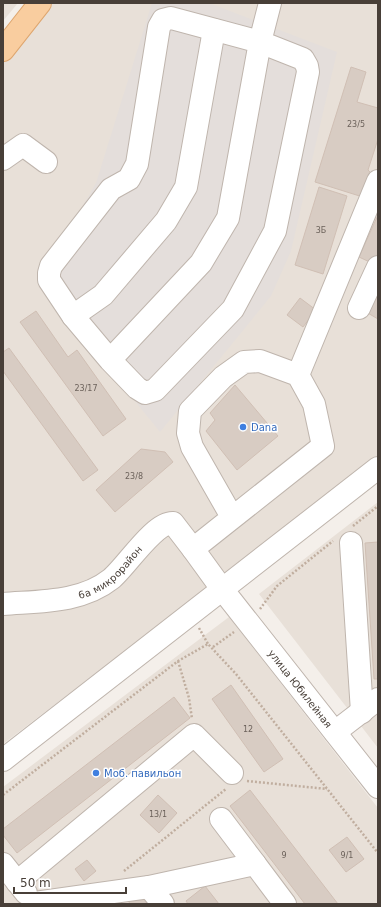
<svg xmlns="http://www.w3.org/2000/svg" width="381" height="907" font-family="'DejaVu Sans',sans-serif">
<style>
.residential{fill:#e8e0d8}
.industrial{fill:#e4dedb}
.building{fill:#d8ccc3;stroke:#d0bfb4}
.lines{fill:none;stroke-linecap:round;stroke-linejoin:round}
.minor-casing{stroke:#bfb5ad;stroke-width:24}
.major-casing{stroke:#dea66f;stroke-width:24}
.path{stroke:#c0ae9f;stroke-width:2.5;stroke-dasharray:2 2;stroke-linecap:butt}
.minor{stroke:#fff;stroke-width:22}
.major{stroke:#f9cd9f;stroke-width:22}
.shop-dot{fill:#3f7fe0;stroke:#fff;stroke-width:1.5}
.labels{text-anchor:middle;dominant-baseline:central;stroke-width:3;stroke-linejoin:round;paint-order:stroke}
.number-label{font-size:8px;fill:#6c625b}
.shop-label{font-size:10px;fill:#366cbe;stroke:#fff;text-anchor:start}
.street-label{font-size:10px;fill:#483f38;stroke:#fff}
</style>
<rect width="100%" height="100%" fill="#f4efea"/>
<!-- residential -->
<path class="residential" d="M3 3H18L3 21Z
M39 3H378V458L3 744V46Z
M378 502V748L259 594Z
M229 617 378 808V904H3V787Z"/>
<!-- industrial -->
<path class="industrial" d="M152 3H209L337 52 291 251 271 296 160 432 91 347 43 275 96 183Z"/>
<!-- building -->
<path class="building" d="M351 67 366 72 357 102 378 108V139L368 170 373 175 366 198 315 182Z
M319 187 347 196 323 274 295 265Z
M378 215V255L374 264 359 257Z
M375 294 378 295V319L366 312Z
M300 298 316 310 303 327 287 315Z
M36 311 68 357 77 350 126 419 103 436 20 322Z
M9 348 98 470 83 481 3 371V352Z
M235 385 278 436 237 470 206 431 215 420 210 413Z
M141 449 165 452 173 462 115 512 96 490Z
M378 542V679H374L365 543Z
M231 685 283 759 264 772 212 699Z
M174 697 190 718 17 853 3 835V829Z
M250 790 338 904H305L230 806Z
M158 795 177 813 159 833 140 815Z
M347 837 364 859 346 872 329 850Z
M87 860 96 871 84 881 75 869Z
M205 886 219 904H188L186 901Z
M130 896 147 900 146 904H129Z"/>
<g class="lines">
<!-- minor casing -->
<g class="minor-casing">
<g id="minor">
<path d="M3 159 23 145 46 162"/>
<path d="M359 308 378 267"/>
<path d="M73 316 103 295 166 221 186 187 214 30"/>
<path d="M110 360 201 263 228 218 260 42 171 18 163 20 159 27 137 164 129 179 111 189 51 266 49 273V280L73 316 110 360 137 388 145 393 155 390 233 309 275 231 308 72 307 66 303 59 260 42 270 3"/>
<path d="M298 375 378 181"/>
<path id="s1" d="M232 517 192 447 188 433 190 411 223 377 244 362 260 361 298 375 314 404 323 446 193 549 222 589 378 787"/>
<path d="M351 543 362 712"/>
<path id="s2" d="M3 604C39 601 81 603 111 579 126 567 154 522 173 523L193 549"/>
<path d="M335 732 378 699"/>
<path d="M3 760 378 468"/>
<path d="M221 819 255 864"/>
<path d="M3 864 26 893"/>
<path d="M17 882 194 735 232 773"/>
<path d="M149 887 163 904"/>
<path d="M35 903 149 887 255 864 285 904"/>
</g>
</g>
<!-- major casing -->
<g class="major-casing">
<path id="major" d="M3 50 40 3"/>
</g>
<!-- path -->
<path class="path" d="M353 526 378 506
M260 609 277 586 333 541
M199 628 208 644
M213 647 234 632
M178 661 189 698 192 719
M247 781 327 789
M3 795 178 661 208 644 236 674 378 853
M124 871 226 789"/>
<!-- minor -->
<use href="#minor" class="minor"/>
<!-- major -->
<use href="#major" class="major"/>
</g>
<!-- markers -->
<g class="shop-dot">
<circle cx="243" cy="427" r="4"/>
<circle cx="96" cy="773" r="4"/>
</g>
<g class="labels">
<!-- number labels -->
<g class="number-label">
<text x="356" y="124">23/5</text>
<text x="321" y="230">3Б</text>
<text x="86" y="388">23/17</text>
<text x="134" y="476">23/8</text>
<text x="248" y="729">12</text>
<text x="158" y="814">13/1</text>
<text x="284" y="855">9</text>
<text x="347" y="855">9/1</text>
</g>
<!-- shop labels -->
<g class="shop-label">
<text x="251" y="427">Dana</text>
<text x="104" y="773">Моб. павильон</text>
</g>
<!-- street labels -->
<g class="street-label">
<text stroke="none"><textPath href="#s2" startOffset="116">6а микрорайон</textPath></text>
<text stroke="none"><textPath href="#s1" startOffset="665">улица Юбилейная</textPath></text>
</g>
</g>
<!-- border -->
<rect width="381" height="907" fill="none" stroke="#483f38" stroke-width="8"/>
<!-- scale -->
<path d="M14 887v6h112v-6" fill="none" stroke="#483f38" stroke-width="2"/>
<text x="20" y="887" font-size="12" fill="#483f38" stroke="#ffffff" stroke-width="3" paint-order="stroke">50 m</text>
</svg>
